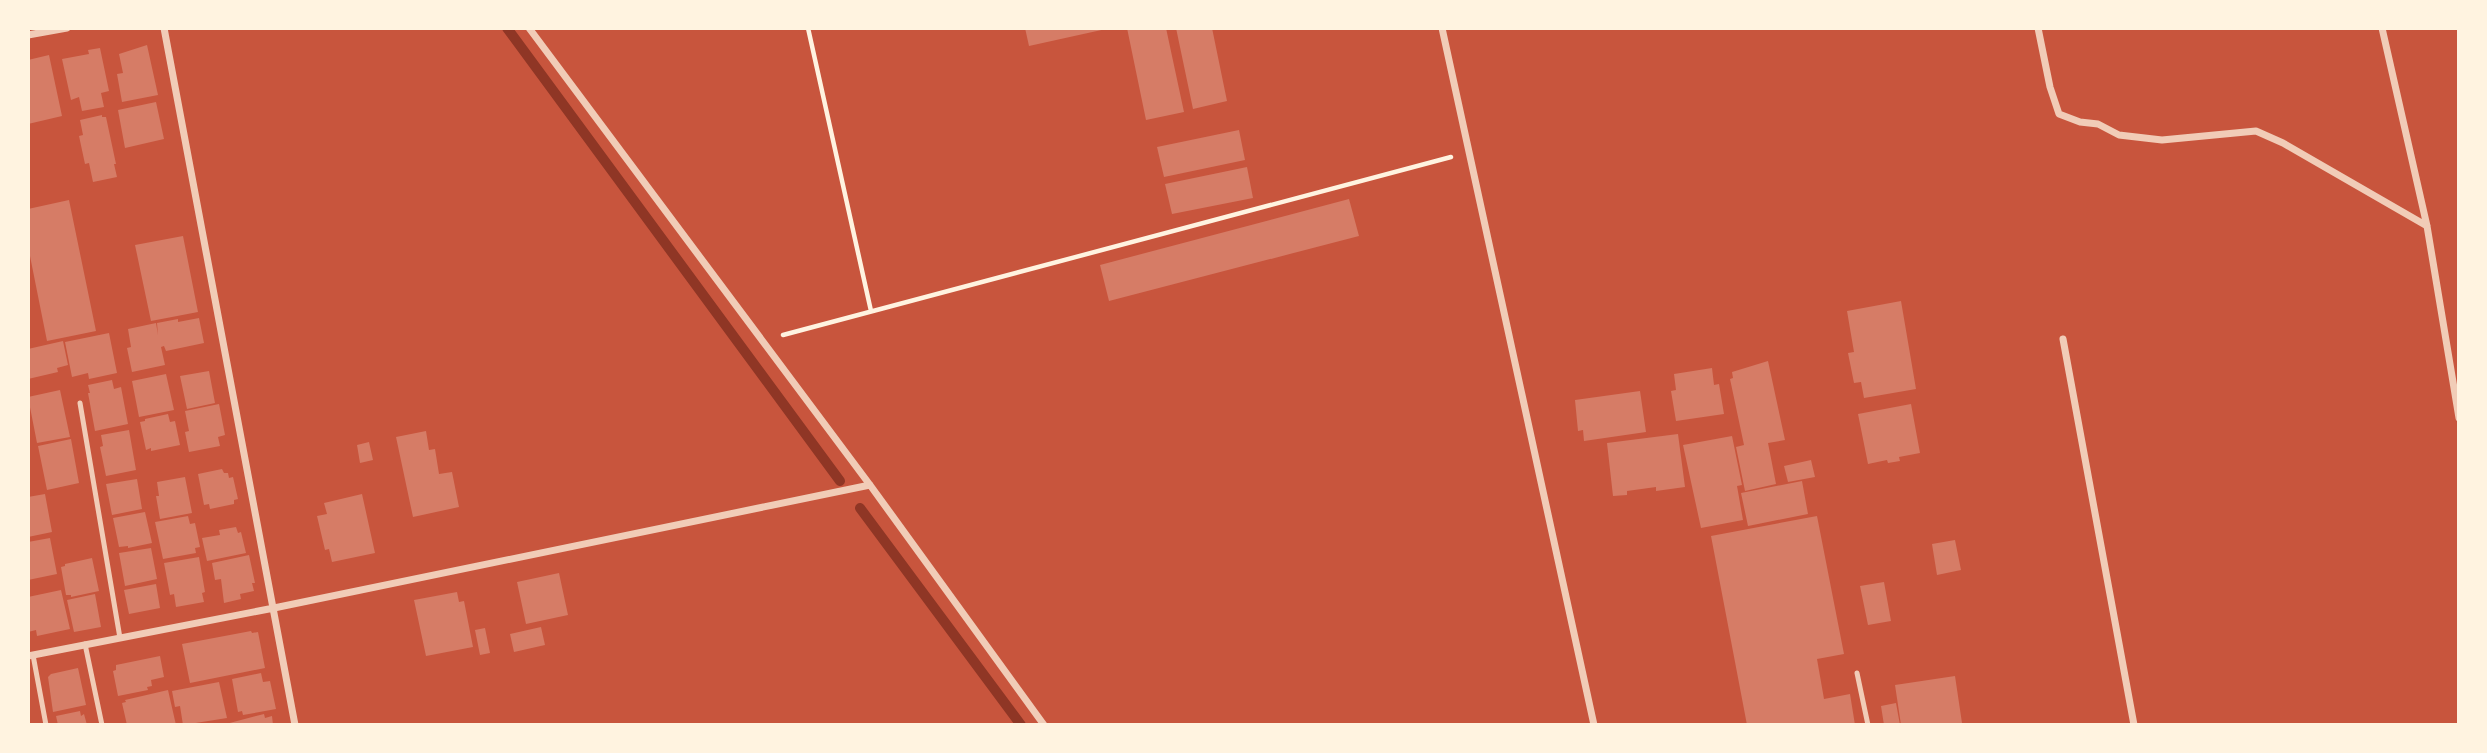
<svg xmlns="http://www.w3.org/2000/svg" width="2487" height="753" font-family="'Nunito Sans',sans-serif">
<style>
.lines{fill:none;stroke-linecap:round;stroke-linejoin:round}
.stream{stroke:#8f3625;stroke-width:10}
.building{fill:#d67c66}
.path{stroke:#fff3e0;stroke-width:4.5}
.service{stroke:#f1ccb7;stroke-width:5}
.minor{stroke:#f1ccb7;stroke-width:7}
</style>
<rect width="100%" height="100%" fill="#c8553d"/>
<g class="lines">
<!-- stream -->
<path class="stream" d="M507 28 840 481
M860 508 1021 725"/>
</g>
<!-- building -->
<path class="building" d="M1025 28H1106V29L1029 46Z
M1127 28H1166L1184 112 1146 120Z
M1176 28H1212L1227 101 1193 109Z
M147 45 158 95 122 102 117 74 123 73 119 54Z
M100 48 109 91 101 93 104 107 82 111 79 97 71 100 62 59 89 54 88 50Z
M49 55 62 116 28 124V60Z
M156 102 164 139 125 148 118 110Z
M102 115V117H106L116 164H114L117 177 93 182 89 163 85 164 79 136 83 135 80 120Z
M1239 130 1245 160 1164 177 1157 147Z
M1247 167 1253 198 1172 214 1165 184Z
M1349 199 1359 236 1109 301 1100 265Z
M69 200 96 331 47 341 28 246V209Z
M183 236 198 312 151 321 135 245Z
M1901 301 1916 389 1864 398 1861 382 1854 383 1848 353 1854 352 1847 311Z
M199 318 204 343 166 351 164 346 161 347 165 365 132 372 127 348 131 347 128 329 156 323 158 335 157 323 178 319V322Z
M109 333 117 373 89 379 88 373 72 377 65 342Z
M63 341 68 365 57 368 58 372 28 379V349Z
M1768 361 1785 440 1768 443 1776 484 1745 491 1736 447 1744 445 1730 379 1733 378 1732 372Z
M1712 368 1714 385 1719 384 1724 414 1676 421 1671 391 1676 390 1674 374Z
M209 371 215 403 187 409 180 376Z
M166 374 174 410 139 417 132 381Z
M112 380 114 389 121 387 128 424 95 431 88 393H90L88 385Z
M60 390 70 437 37 443 28 397Z
M1640 391 1646 432 1584 441 1583 430 1578 431 1575 400Z
M219 404 225 435 218 437 220 446 189 452 185 432 189 431 185 411Z
M1911 404 1920 453 1899 457 1900 461 1888 463 1887 460 1868 464 1858 414Z
M168 414 170 422 175 421 180 445 151 451V448L146 450 140 422 145 421V419Z
M129 430 136 470 106 476 100 447 103 446 101 435Z
M426 431 429 450 435 449 439 474 452 472 459 507 413 517 396 437Z
M1678 434 1685 487 1656 491V487L1627 491V495L1613 496 1607 443Z
M1732 436 1742 485 1737 486 1743 520 1701 528 1683 445Z
M71 439 79 483 47 490 38 446Z
M369 442 373 460 360 463 357 445Z
M1811 460 1815 477 1788 482 1784 466Z
M222 469 224 473H228L229 478 233 477 238 499 234 500V504L210 509 209 504 204 505 198 474Z
M185 477 192 513 160 519 156 496H159L157 482Z
M137 479 142 509 112 515 106 484Z
M1802 481 1808 514 1748 526 1741 493Z
M45 494 52 532 28 537V497Z
M362 494 375 553 332 562 329 549 325 550 317 516 327 514 324 503Z
M145 512 152 543 128 548V546L119 547 113 518Z
M188 516 190 524 195 523 200 547 195 548 196 553 163 559 155 522Z
M1817 516 1844 654 1817 659 1824 699 1850 694 1855 725H1747L1711 536Z
M236 527 238 533 241 532 246 553 207 561 202 538 220 535 219 530Z
M50 538 57 574 28 580V542Z
M1955 540 1961 570 1937 575 1932 544Z
M151 548 157 579 125 586 119 553Z
M249 555 255 583H252L254 591 240 594 241 599 224 603 221 579 215 580 212 563Z
M199 557 205 592 202 593 204 602 176 607 174 594 170 595 164 563Z
M92 558 99 591 71 597V595H66L61 567 65 566V564Z
M559 573 568 615 526 624 517 582Z
M1884 582 1891 621 1868 625 1860 586Z
M156 584 160 608 129 614 124 590Z
M61 590 70 629 37 636 36 630 28 632V597Z
M457 592 459 602 464 601 473 647 426 656 414 600Z
M95 594 101 627 74 632 67 600Z
M541 627 545 645 514 652 510 634Z
M485 628 490 653 480 655 475 630Z
M251 631 252 633 258 632 265 668 190 683 182 644Z
M160 656 164 677 151 680 152 686 147 687 148 690 118 696 113 671 116 670V665Z
M78 668 86 705 53 712 48 677 51 674Z
M261 673 263 682 270 681 276 709 243 715 242 711 238 712 232 679Z
M1955 676 1962 723 1901 725 1895 685Z
M219 682 227 718 183 725 180 706 175 707 172 691Z
M168 690 176 725H127L122 703 126 702 125 700Z
M1896 703 1900 725H1884L1881 706Z
M80 711 81 716 84 714 87 725H58L56 716Z
M264 714 265 718 272 716 273 725H222Z"/>
<g class="lines">
<!-- path -->
<path class="path" d="M808 28 871 311
M783 335 1451 157"/>
<!-- service -->
<path class="service" d="M80 403 120 638
M85 644 102 725
M33 655 46 725
M1857 673 1868 725"/>
<!-- minor -->
<path class="minor" d="M164 28 295 725
M529 28 870 485 1044 725
M1442 28 1594 725
M2038 28 2050 87 2059 114 2080 122 2098 124 2119 135 2162 140 2256 131 2283 143 2427 226
M2382 28 2427 226 2459 418
M28 35 67 28
M2063 339 2134 725
M28 656 274 608 870 485"/>
</g>
<!-- border -->
<rect width="2487" height="753" fill="none" stroke="#fff3e0" stroke-width="60"/>
</svg>
